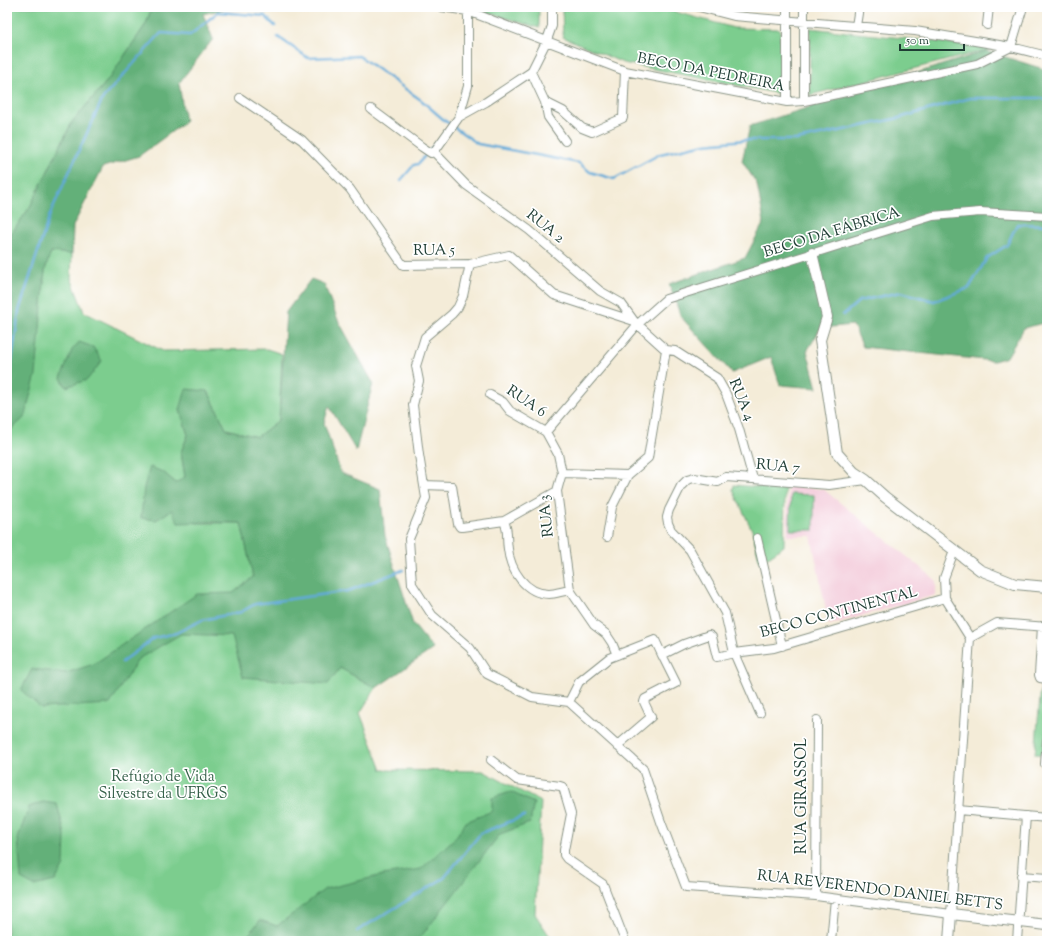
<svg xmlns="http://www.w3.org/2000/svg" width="1054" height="948" font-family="'Sorts Mill Goudy',serif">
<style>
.built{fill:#f4cfdd}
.green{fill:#7bcd8e;stroke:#4d8561}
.forest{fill:#64b079;stroke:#427656}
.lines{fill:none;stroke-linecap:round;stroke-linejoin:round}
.stream{stroke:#62aad9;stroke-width:2.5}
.minor-casing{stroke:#8a9486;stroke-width:10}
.tertiary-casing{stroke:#8a9486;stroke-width:12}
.minor{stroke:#fff;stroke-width:8}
.tertiary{stroke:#fff;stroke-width:10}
.labels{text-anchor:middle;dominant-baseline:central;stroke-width:3.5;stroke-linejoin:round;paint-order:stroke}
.street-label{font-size:15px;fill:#1f3d34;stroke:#fff}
.park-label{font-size:15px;fill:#36614a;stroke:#fff}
</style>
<rect width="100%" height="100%" fill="#fff"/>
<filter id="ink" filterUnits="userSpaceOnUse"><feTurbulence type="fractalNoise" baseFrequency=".025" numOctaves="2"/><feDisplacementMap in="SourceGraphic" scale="8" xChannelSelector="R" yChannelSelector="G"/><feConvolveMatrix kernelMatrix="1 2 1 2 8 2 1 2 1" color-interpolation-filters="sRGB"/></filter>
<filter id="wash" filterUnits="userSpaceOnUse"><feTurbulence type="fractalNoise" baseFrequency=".012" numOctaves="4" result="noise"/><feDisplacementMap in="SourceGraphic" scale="16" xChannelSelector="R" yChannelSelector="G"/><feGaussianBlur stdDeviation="0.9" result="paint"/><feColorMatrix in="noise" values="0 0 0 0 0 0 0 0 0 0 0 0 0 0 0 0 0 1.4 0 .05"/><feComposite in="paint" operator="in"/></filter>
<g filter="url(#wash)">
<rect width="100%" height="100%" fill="#f4ecd8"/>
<!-- built -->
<path class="built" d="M788 486 823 489 936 580V595L829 625 811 536H787Z"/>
<!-- green -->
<path class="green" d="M7 7H152L146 24 108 80 72 122 30 207 7 240Z
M468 7H539V28L469 7Z
M562 7H658L734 28 780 29 781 94 623 63 563 37Z
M810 28 995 48 810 95Z
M51 252 72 254 71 278 84 312 163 351 267 349 282 354 279 420 257 437 226 429 208 391 180 410 188 435 181 452 185 477 176 483 163 472 195 523H241L253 577 340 668 376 688 360 713 382 770 483 771 541 802 535 914 553 941H7V353L35 378 45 270Z
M734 485 785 489 784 546 760 563 752 530 733 490Z
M791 494 814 495V530H790Z
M1042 675H1047V755L1035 754Z"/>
<!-- forest -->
<path class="forest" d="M152 7H231L203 14 213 39 179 83 185 122 139 156 103 167 73 226 72 254 51 252 45 270 36 375 24 418 7 433V240L30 207 72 122 108 80 146 24Z
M986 51 1047 70V322L1024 328 1007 357 994 361 863 347 853 325 821 328 807 351 817 388 780 385 771 357 732 373 681 317 669 284 745 258 764 222 757 184 742 161 750 126Z
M311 279 324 284 338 320 373 383 356 451 329 406 324 423 341 473 380 489 385 536 413 624 433 649 376 688 340 668 328 684 243 677 232 636 181 634 138 659 110 704 41 708 21 690 32 669 66 673 94 664 197 594 233 593 253 577 241 523 211 522 178 523 172 510 156 520 141 518 144 487 150 467 163 472 176 483 185 477 181 452 188 435 180 410 186 389 208 391 226 429 257 437 279 420 286 312Z
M79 342 93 347 102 361 87 380 66 387 61 378 72 350Z
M511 792 534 803 530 823 500 834 423 934 416 941H244L260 920 277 926 325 889 383 875 421 869 455 838 466 822 492 811V798Z
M43 802 57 804 65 834 64 865 55 881 34 886 21 879 18 838 29 807Z"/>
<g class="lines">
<!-- stream -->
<path class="stream" d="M278 37 308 58 359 56 421 100 444 120 478 144 579 163 590 172 614 179 660 154 705 144 745 140H797L899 118 970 98H1040L1047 100
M401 180 414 165 418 164 436 143
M843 315 859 301 901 292 934 301 969 288 987 258 1007 245 1017 224 1047 225
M7 393 19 311 50 214 103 98 161 33 190 35 218 12 265 16 275 26
M122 662 154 638 176 633 202 620 241 612 255 604 348 591 403 570
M357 931 444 878 481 833 524 816"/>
</g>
</g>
<g filter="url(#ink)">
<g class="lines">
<!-- minor casing -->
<g class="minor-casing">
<path id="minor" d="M441 7 468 11 625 71 787 102 804 101 977 64 1011 47 1023 7
M699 7 734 16 915 31 1011 47 1047 56
M987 25 989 7
M856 26 859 7
M531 72 545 102 548 117 565 141
M240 98 302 140 350 189 403 265 470 264 509 255 554 295 634 321
M804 101V7
M545 102 563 111 582 128 592 132 623 118 625 71
M787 102V7
M371 109 422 147 431 153 434 152 459 117 486 102 531 72 547 40 552 26V7
M459 117 468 86V11
M434 152 466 185 529 230 600 291 621 303 634 321 666 350 675 351 717 378 726 394 739 429 753 479
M470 264 463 296 458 307 452 314 425 337 416 366 419 381 413 405 419 455 426 498 409 539 412 584 432 615 470 648 487 674 532 697 569 702 643 769 661 822 686 887 816 896 951 914 970 638 945 598
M490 395 503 402 510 411 546 432
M562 473 628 475
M424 485 452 486 458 524 460 527H462L504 521 557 491
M504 521C509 532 506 538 508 549 510 569 525 594 549 594 555 594 563 591 570 590
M607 537 612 507 628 475 648 458 666 350
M757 538 782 646
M945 598 944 578 954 551
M1042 626 1039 675 1040 678 1047 679
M970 638 997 623 1047 627
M617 655 612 643 606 634 594 625 570 590 557 491 562 473 558 454 546 432 638 324 666 299 933 216 980 212 1047 216
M569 702 579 682 609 658 655 640 662 655
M760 713 734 653 725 613 690 550 671 530 668 523 667 517 669 510 681 486 687 480 694 478 718 482 726 477 829 485 866 480
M1047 740 1045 764H1047
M617 746 651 717 644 702 645 699 676 683 662 655 684 644 709 635 712 637 717 657 734 653 774 648 945 598
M491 760 517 780 560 786 563 787 571 814 564 850V855L567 859 603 884 625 941
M958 810 1047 818
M1021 876 1047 878
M816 896 817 720
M831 941 835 899
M1017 941 1026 816"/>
</g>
<!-- tertiary casing -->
<g class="tertiary-casing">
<path id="tertiary" d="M812 253 827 317 820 340 837 453 854 472 866 480 885 497 980 570 1015 584 1047 587
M949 941 951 914 1047 925"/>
</g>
<!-- minor -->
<use href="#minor" class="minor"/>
<!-- tertiary -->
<use href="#tertiary" class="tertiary"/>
</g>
</g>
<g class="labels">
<!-- street labels -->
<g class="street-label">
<text transform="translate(711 73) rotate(11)">BECO DA PEDREIRA</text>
<text transform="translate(545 227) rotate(39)">RUA 2</text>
<text transform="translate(832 233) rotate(-17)">BECO DA FÁBRICA</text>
<text transform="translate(434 251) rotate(-1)">RUA 5</text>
<text transform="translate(741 400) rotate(67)">RUA 4</text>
<text transform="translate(526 402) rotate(34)">RUA 6</text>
<text transform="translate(778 467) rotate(5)">RUA 7</text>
<text transform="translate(547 516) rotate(-96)">RUA 3</text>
<text transform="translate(839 613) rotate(-15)">BECO CONTINENTAL</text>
<text transform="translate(802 796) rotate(-90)">RUA GIRASSOL</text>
<text transform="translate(880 891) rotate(7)">RUA REVERENDO DANIEL BETTS</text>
</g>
<!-- park labels -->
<g class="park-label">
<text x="163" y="777">Refúgio de Vida<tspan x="163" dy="17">Silvestre da UFRGS</tspan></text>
</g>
</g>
<!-- margin -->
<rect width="1054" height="948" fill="none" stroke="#fff" stroke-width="24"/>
<!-- scale -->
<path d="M900 44v6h64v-6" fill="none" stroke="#1f3d34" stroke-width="2"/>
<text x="906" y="44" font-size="12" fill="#1f3d34" stroke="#ffffff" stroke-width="3" paint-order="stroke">50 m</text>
</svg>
